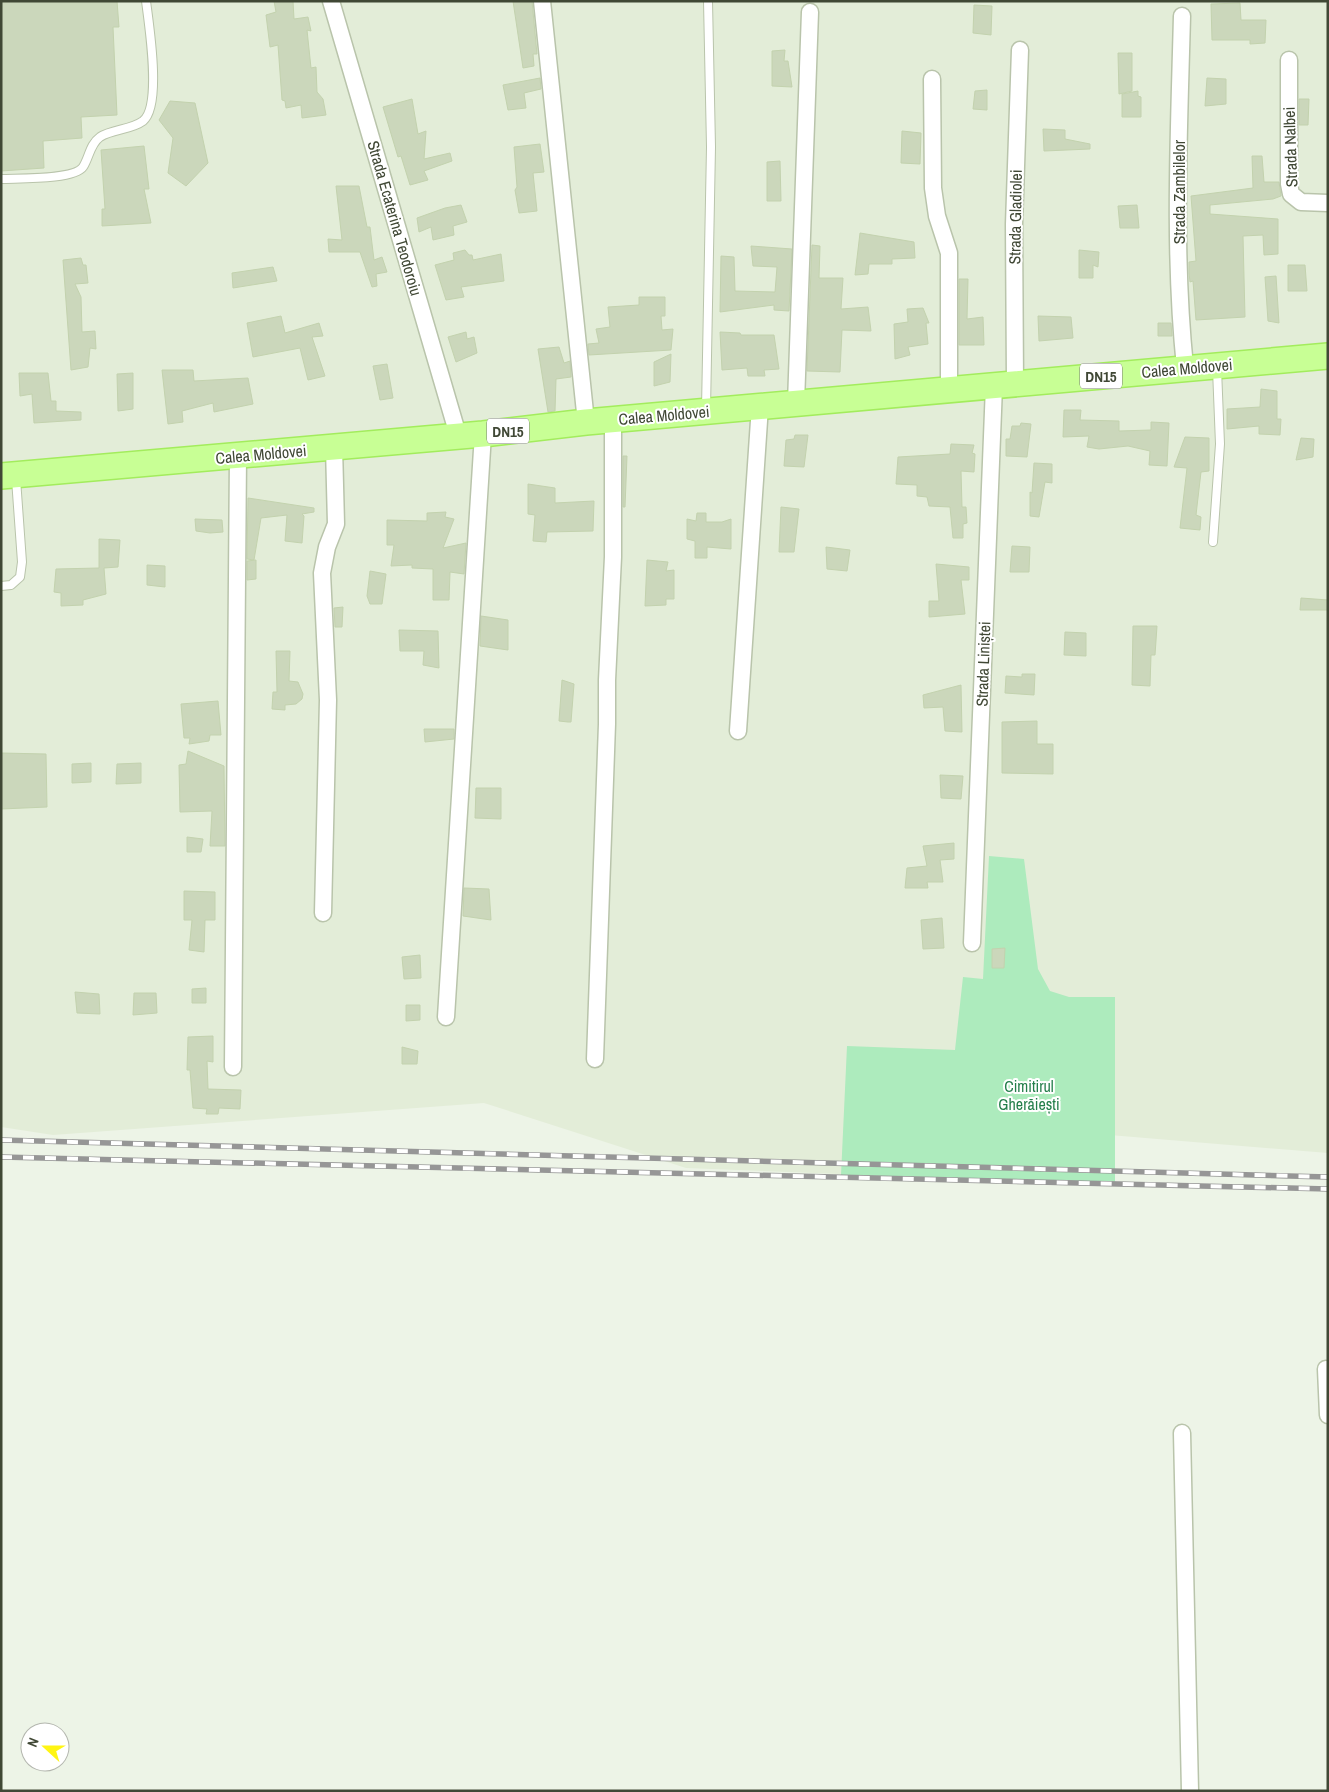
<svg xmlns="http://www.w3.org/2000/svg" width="1329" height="1792" font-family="'Archivo Narrow',sans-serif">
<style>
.residential{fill:#e3edd8}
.green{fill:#adebbd}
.building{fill:#cbd7bb;stroke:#c3d2ae}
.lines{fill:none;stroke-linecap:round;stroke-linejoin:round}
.service-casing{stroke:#b9c4ab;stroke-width:10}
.minor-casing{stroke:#b9c4ab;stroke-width:19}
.primary-casing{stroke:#a3ec5d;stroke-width:28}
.service{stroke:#fff;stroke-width:8}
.minor{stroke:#fff;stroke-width:16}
.primary{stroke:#c8ff95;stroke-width:25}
.rail-casing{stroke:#969696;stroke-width:5.5}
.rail{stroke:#fff;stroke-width:4;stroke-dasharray:11;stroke-linecap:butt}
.labels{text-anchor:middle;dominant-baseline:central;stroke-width:4;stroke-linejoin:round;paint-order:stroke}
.shield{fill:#fff;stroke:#797f72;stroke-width:1}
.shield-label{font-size:15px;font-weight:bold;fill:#404835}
.street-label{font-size:16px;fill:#404835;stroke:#fff}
.park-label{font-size:16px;fill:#247e4b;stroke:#fff}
</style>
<rect width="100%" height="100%" fill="#edf4e7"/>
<!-- residential -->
<path class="residential" d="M1 1H1328V1153L963 1123 892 1176 686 1168 484 1103 53 1135 1 1127Z"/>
<!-- green -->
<path class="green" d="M989 856 1024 859 1038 969 1050 991 1069 997H1115V1184L841 1175 847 1046 955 1050 963 977 983 979Z"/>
<!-- building -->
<path class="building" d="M1 1H117L119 27H113L117 115 81 117 82 138 43 141 44 168 1 171Z
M274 1H293L294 19 308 17 311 31 307 30 311 68 316 67 317 92 323 99 326 115 302 118 301 105 286 108 285 101 282 100 278 45 270 47 266 15 276 12Z
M513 1H532L537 54H533L534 66 523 68Z
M1240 3 1241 20H1266L1265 43 1250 44V40H1212L1211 4Z
M974 5 992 6 991 35 973 33Z
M785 50 784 61H788L792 87 772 86V51Z
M1118 53H1132V91L1119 94Z
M540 78 541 89 524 93 526 108 508 110 503 85Z
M1207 78 1226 79V104L1205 106Z
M987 90V110L973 109 975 91Z
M1138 91V96L1141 97V117H1122V94Z
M412 99 418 134 426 131 424 159 450 153 452 161 424 171 428 180 410 185 401 156 398 157 383 107Z
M1299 99H1309L1308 125H1299Z
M170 101 195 103 208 163 186 186 168 173 173 138 159 120Z
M1043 129 1065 130V139L1090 144V149L1044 151Z
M902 131 921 133 920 164 901 163Z
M540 144 544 172 533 173 537 211 519 213 515 190 517 187 514 147Z
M144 146 149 189H144L151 223 102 226V209H105L101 150Z
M1252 156H1262L1264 182H1279L1281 196 1273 199 1210 205V214L1278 219V254L1264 255 1263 235 1243 236 1245 317 1196 320 1193 281 1190 282 1189 273V262L1196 261 1191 196 1253 188Z
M780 161 781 201H767V162Z
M336 186H359L367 227H370L374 260 382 257 387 272 376 274 377 286 372 287 360 252H329L328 239 342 240Z
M461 205 467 222 453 226 454 235 433 240 431 227 419 232 417 218 445 208Z
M1137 205 1139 228H1120L1118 206Z
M860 233 914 242 915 258 892 259V264H869L868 274 855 275Z
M812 245 820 246 819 278H843L841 309 868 307 871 331 842 330 840 372 807 371Z
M751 246 792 249 789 311 774 310V305L720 312 721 256 734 257 735 291 775 292 777 267 753 266Z
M465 250 469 255H472L473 260 501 254 504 281 461 287 464 297 446 300 435 265 454 260 453 253Z
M1079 250 1099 252 1098 267 1093 265V278H1079Z
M81 258 83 265H86L88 283 75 284 81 297 82 332 95 331 96 349 90 348 88 367 71 370 63 260Z
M1288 265H1305L1307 291H1288Z
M273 267 277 281 233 288 232 273Z
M1276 276 1279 323 1268 321 1265 277Z
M959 279H968L967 319 983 317 984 345H959Z
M639 297H665V316H661L662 330 673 329 671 350 589 355 588 344 599 343 596 329 610 327 608 307 639 305Z
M923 308 929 323H926L928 344 908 347 910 355 895 359 894 324 908 322 907 309Z
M281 316 285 333 319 323 323 336 312 337 325 376 308 380 300 348 253 357 247 323Z
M1038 316 1071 317 1073 338 1039 341Z
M1158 323H1171L1172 336H1158Z
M466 332 467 339 474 337 477 353 456 362 448 337Z
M720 332 740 333 741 335H774L779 369 764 370 765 376H748L747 368 722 370Z
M559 347 564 363 570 361 571 377 556 379 555 411 548 412 538 349Z
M671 354 670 382 654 386V362Z
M387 364 393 398 380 400 373 366Z
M162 370H193L194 381 248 378 253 404 214 412 213 403 182 411 183 422 168 424Z
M19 373H48L51 401H56V411L81 412V420L34 423 32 394 20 396Z
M133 373V409L118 411 117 374Z
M1261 389 1277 391V419H1281L1280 435 1259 434V426L1227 429V409L1260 407Z
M1064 410H1081L1080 420 1119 421V431L1151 430V422L1169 423 1167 466 1149 465 1150 451 1128 446 1099 449 1087 447 1089 436 1063 437Z
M1021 423 1031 424 1027 457 1006 456V439H1010L1012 426H1020Z
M795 435H808L804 467 784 466 786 440 794 439Z
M1185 437 1209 438V471L1201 472 1196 515 1201 517 1200 530 1180 528 1187 468 1174 467Z
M1301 438 1314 439 1313 457 1296 460Z
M951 444 974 445 972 453 975 454 974 472 961 471 962 507H966L967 523 963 524V538H953L950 507 929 506 927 497 917 496V485L896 484 898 457 950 454Z
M623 456H627L625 507H623Z
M1034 463 1052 464V483L1045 482 1039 517 1030 516V492L1032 493Z
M528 484 555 488V503L594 501 593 531 547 532 546 542 533 541 535 515 528 514Z
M248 498 314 508V512L302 514 304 516 302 543 285 541 287 515 261 518 254 560 247 559Z
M781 507 799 509 794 552H779Z
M446 512 445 517 454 519 443 548 466 543 464 574 450 572 449 600H433V569L412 568V565L391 566 394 545H387V520L427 521V513Z
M697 513H706V522H722L731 519V549L707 547V558H695V541L687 539V519L696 521Z
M195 519 222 520 223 532 210 533 196 531Z
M99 539 120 540 118 567 104 568 106 594 83 600V605L61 606V593L54 592 56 569 99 568Z
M1012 546 1030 547 1029 572H1010Z
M826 547 850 550 847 571 827 569Z
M256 560V579L247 580V561Z
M647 560 668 562 666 571 674 570V599H666V605L645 606Z
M936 564 969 567V580H961L965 614 929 617V601H939Z
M147 565 165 566V587L147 585Z
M370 571 386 574 382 604H370L367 596Z
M1301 598 1328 600V610H1300Z
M343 607 342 627H335L334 608Z
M481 616 508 620V650L480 646Z
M1133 626H1157L1155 655H1151L1150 686 1132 685Z
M399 630 438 631 439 668 423 665 424 651H400Z
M1065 632 1086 633V656L1064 655Z
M276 651H290L289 681 298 682 303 694 302 699 296 704 285 705V710L272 709 273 692H277Z
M1022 674H1035L1034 695 1005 693 1006 676 1022 677Z
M562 680 574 684 571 722H568L559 721Z
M961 685 962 732 945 731 943 707 924 708 923 695Z
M218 701 221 735H210L209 741 189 744 190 738H184L181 704Z
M1037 721V744H1053V774L1002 773V722Z
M424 729H454V739L425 742Z
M188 751 224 766 225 846H210L212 811 180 812 179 765 186 764Z
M1 753 46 754 47 807 1 809Z
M91 763V782L72 783V764Z
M141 763V783L116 784 117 764Z
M940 775 963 776 961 799 941 798Z
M476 788H501V819L475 818Z
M187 837 203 839 201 852H187Z
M954 843V859L940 860 943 882H927L928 888H905L907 868 927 866 923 846Z
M464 888 489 889 491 920 463 916Z
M184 891 215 892V920H205L204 952 189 950 192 920H184Z
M942 918 944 948 923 949 921 920Z
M1005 948 1004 968H992V949Z
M420 955 421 978 404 979 402 957Z
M206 988V1003H192V989Z
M75 992 99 994 100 1014 77 1013Z
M134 993H156L157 1013 133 1015Z
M406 1005H420V1020L406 1021Z
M213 1036V1062L207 1061 208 1089 241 1090 240 1109 219 1108 218 1114H206L207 1109 193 1108 190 1070H187L188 1037Z
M402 1047 418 1051 417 1064H402Z"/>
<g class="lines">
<!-- service casing -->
<g class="service-casing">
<path id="service" d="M1 179C18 178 74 180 83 167 89 158 90 144 100 137 112 129 131 130 143 121 162 106 149 25 146 1
M706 409 711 147 708 1
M1213 542 1220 444 1217 369
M1 586 11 585 20 577 22 562 16 479"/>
</g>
<!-- minor casing -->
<g class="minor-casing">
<path id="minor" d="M331 1 458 435
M542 1 586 422
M1182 16C1179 133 1173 251 1185 367
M1289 60V184L1291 194 1301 202 1328 203
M932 79 933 188 937 216 949 253V390
M1015 383 1014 224 1020 50
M796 403 810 12
M738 731 760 406
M323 913 328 700 322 573 327 547 336 524 334 447
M972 943 994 386
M446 1017 483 434
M595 1059 607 724V680L613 557V420
M233 1067 238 456
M1326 1369 1328 1415
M1182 1433 1190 1791"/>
</g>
<!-- primary casing -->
<g class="primary-casing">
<path id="primary" d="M1 476 483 434 586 422 1328 356"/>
</g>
<!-- service -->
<use href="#service" class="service"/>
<!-- minor -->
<use href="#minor" class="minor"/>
<!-- primary -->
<use href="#primary" class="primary"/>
<!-- rail casing -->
<g class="rail-casing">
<path id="rail" d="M1 1140 1328 1177
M1 1157 1328 1189"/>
</g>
<!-- rail -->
<use href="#rail" class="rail"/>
</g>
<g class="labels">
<!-- shield labels -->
<g class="shield">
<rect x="1080" y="363.5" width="42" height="25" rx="4"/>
<rect x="487" y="418.5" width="42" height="25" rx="4"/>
</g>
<g class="shield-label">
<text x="1101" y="376">DN15</text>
<text x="508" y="431">DN15</text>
</g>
<!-- street labels -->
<g class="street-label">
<text transform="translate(1290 147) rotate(-92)">Strada Nalbei</text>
<text transform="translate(1179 192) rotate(-90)">Strada Zambilelor</text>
<text transform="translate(1015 217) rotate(-89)">Strada Gladiolei</text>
<text transform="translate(395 218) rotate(74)">Strada Ecaterina Teodoroiu</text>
<text transform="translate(1187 368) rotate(-5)">Calea Moldovei</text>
<text transform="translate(664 415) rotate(-5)">Calea Moldovei</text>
<text transform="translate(261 454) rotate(-5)">Calea Moldovei</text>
<text transform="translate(983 664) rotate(-88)">Strada Liniștei</text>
</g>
<!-- park labels -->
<g class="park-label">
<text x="1029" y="1086">Cimitirul<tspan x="1029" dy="18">Gherăiești</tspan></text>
</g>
</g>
<!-- border -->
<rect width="1329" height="1792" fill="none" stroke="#404835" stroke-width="5"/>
<!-- north arrow -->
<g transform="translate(45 1747) rotate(291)"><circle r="24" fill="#ffffff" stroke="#b3b6ae"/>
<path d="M0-4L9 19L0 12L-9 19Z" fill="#fff513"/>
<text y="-8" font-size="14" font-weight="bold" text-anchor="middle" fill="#404835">N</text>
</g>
</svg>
